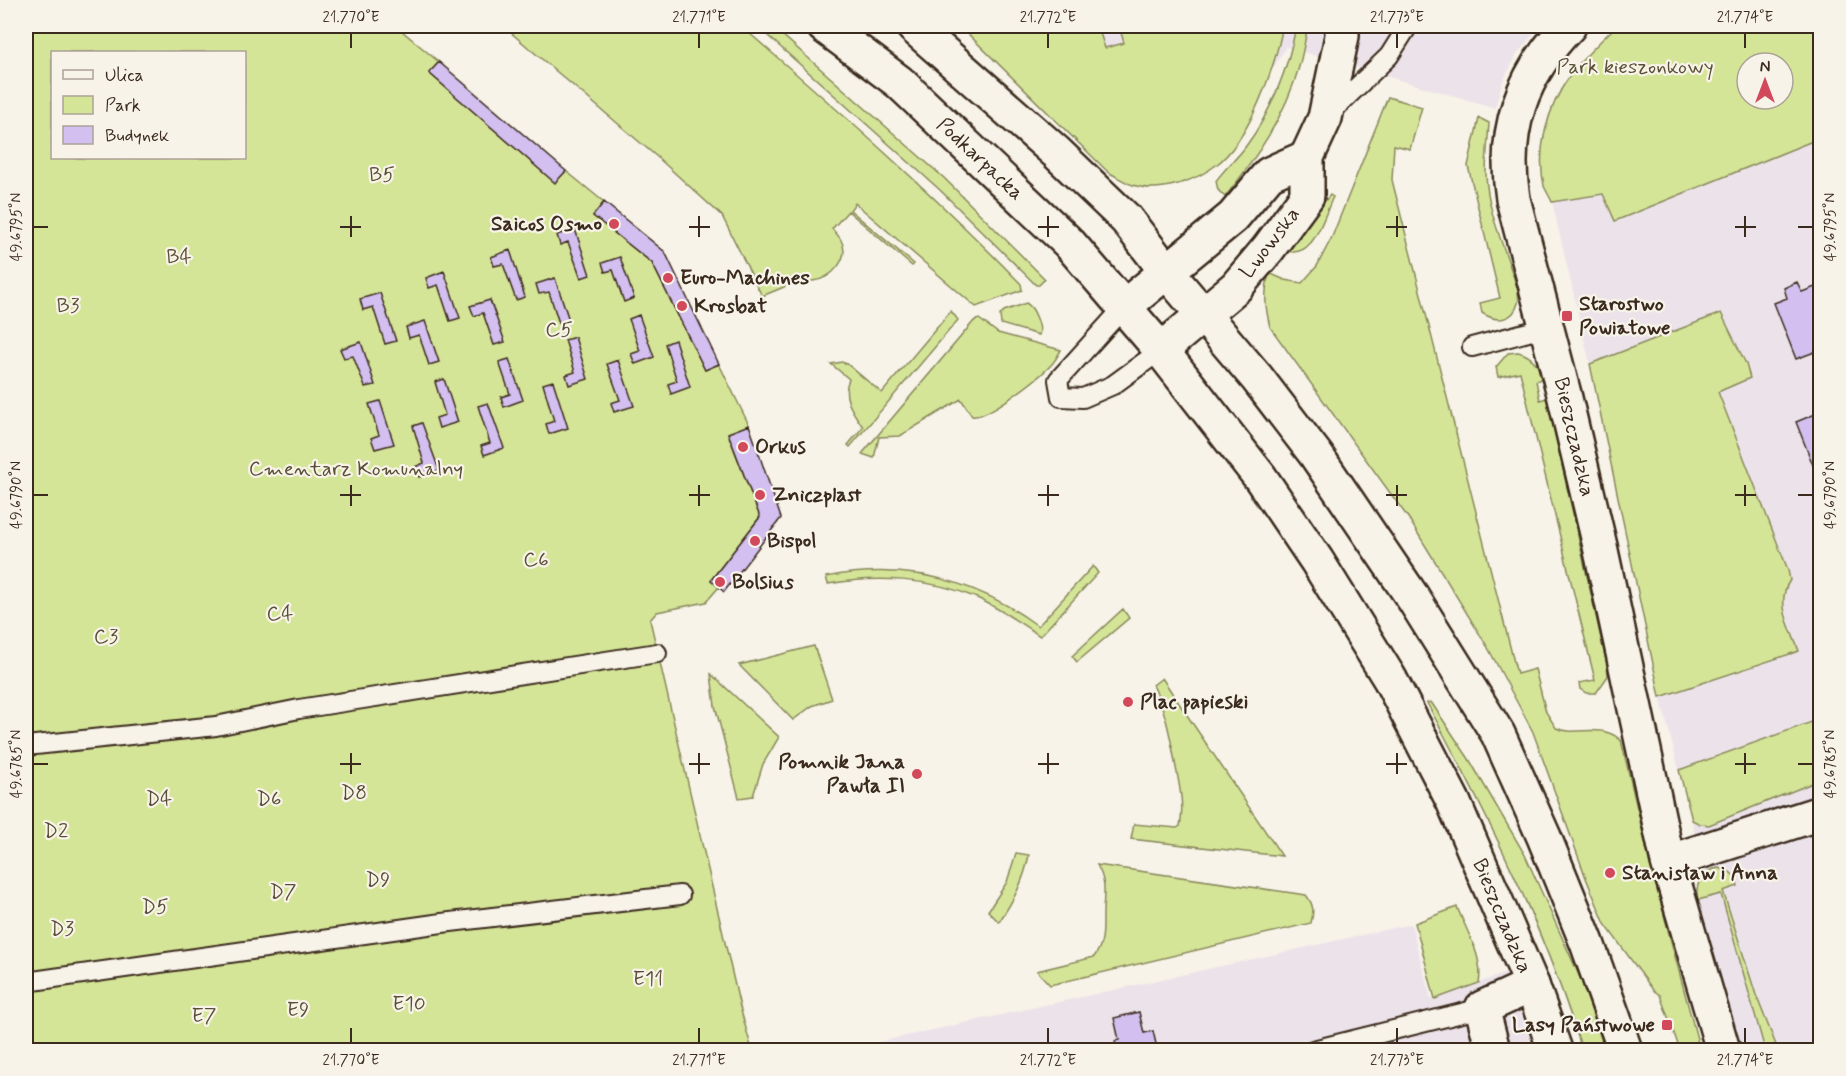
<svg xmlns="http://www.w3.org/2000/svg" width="1846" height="1076" font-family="Mynerve,sans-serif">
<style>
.built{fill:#ece3ea}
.green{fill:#d5e598;stroke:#88885b;stroke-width:1.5;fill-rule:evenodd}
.building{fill:#d3bff0;stroke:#3b2a1e;stroke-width:1.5}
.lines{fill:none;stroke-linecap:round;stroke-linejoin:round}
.service-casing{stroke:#3b2a1e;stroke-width:22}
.minor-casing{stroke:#3b2a1e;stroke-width:38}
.secondary-casing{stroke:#3b2a1e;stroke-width:38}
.primary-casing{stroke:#3b2a1e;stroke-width:38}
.service{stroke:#f7f3e8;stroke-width:18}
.minor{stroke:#f7f3e8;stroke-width:33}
.secondary{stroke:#f7f3e8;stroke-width:33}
.primary{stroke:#f7f3e8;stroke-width:33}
.ticks{fill:none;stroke:#3b2a1e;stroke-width:2}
.poi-dot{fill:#d1495b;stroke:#f7f3e8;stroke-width:2}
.labels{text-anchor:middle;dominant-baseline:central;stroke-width:4.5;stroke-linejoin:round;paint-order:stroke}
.park-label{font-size:21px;fill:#5a4f36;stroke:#f7f3e8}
.street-label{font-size:21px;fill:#3b2a1e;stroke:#f7f3e8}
.poi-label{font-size:21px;font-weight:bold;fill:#3b2a1e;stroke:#f7f3e8;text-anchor:start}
.neatline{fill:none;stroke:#3b2a1e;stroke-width:2}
.ticks-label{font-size:15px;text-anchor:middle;fill:#3b2a1e}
</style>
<rect width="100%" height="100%" fill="#f7f3e8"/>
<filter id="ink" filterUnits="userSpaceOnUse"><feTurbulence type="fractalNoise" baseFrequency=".0167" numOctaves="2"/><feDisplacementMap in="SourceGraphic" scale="12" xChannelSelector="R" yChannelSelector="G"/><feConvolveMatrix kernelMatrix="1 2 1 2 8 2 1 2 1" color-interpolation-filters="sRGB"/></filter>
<g filter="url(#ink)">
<!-- built -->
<path class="built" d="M965 26H1540L1518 53 1502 83 1495 108 1286 47 1216 165 1168 187 1108 172Z
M1820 138V1050H1739L1696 896V889L1702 876 1692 820 1660 697 1798 651 1784 610 1783 590 1788 570 1718 392 1750 378 1746 364 1721 313 1590 364 1552 202 1603 194 1615 221Z
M1411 924 1431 999 1506 973 1534 1050H842Z"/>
<!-- green -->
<path class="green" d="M26 26H396L439 62 429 73 555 182 566 171 604 202 593 216 652 263 705 370 719 364 749 425 728 434 760 517 711 580 719 587 706 602 657 612 650 620 740 1007 752 1050H26ZM52 52H244V158H52Z
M503 26H741C837 109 933 193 1021 284L1022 290 976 307 855 203 850 210 914 264 912 266 848 211 832 229C835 232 839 236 841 240 851 258 831 280 813 281 807 281 801 278 795 276L784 287 762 296 722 216 656 156Z
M757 26H772L944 178 1045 279 1039 285H1036L940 190Z
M960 26H1102L1098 27 1105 48 1124 43 1119 26H1283C1275 66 1250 140 1216 165 1205 174 1191 180 1178 184 1164 188 1147 190 1133 185 1124 182 1116 176 1108 172Z
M1296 26H1308C1305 39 1303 53 1299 67 1285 116 1257 157 1225 197L1218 190 1216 181C1224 169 1237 159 1246 146 1271 113 1289 66 1296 26Z
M1616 26H1820V138L1615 221 1603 194 1552 202C1550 197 1546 191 1544 186 1536 149 1548 107 1569 77 1582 58 1600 42 1616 26ZM1747 63H1783V99H1747Z
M1388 97 1422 107 1410 149 1394 145 1392 180 1517 674 1535 669 1546 712 1556 728C1574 736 1592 726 1609 733 1613 734 1618 738 1621 740L1648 855 1700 1050H1680L1660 995 1653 990 1605 924 1586 878 1533 732 1487 646 1409 519 1270 327C1265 307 1264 293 1269 273L1285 280 1302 283 1317 266 1332 237Z
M1479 118 1489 123C1488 140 1486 157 1486 174 1487 205 1499 235 1509 263 1512 275 1521 292 1518 303 1513 322 1496 322 1482 313L1480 303 1500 298 1468 166Z
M1330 195 1333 197C1323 217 1314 262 1284 250Z
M1026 303C1034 307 1042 327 1039 335L1001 324 1000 315 1004 311Z
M951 311 958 320 850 447 848 445 863 427C853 412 841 397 849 379L831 364 842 362 847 364 882 393Z
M1721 313 1746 364 1750 378 1718 392 1788 570 1790 580C1775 603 1790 627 1799 651L1660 697 1590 364Z
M979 319 998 333 1061 350C1058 355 1055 361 1051 365 1040 377 987 419 972 416L961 399 900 436 879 437 874 458 862 454 974 321Z
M1518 352C1531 355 1539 365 1543 378L1536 381 1540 400 1547 398 1607 665 1608 676 1596 693H1586L1580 689 1579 683 1595 680 1520 372 1498 377 1496 367 1508 353Z
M1093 566 1098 573 1040 636C1020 623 999 608 977 598 930 578 877 575 828 584L826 577C903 562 975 579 1038 626Z
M1123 609 1129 618 1077 662 1072 656Z
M814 646 832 699 812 706 793 720 739 665Z
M711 674 779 737 763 764 753 796 739 798 715 706Z
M1162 678 1282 856 1131 839 1134 824 1177 828 1180 826C1185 803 1178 780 1174 757 1169 730 1165 710 1153 685Z
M1431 702 1469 759 1525 855 1582 982 1605 1050H1582C1545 929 1487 815 1427 703Z
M1820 719V780L1709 825 1700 824 1692 820 1679 770Z
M1016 853 1029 855C1024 881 1013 901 999 922L988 911 1007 882Z
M1097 865 1306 895C1314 905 1314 911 1311 923L1050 985 1037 971 1094 957C1104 944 1103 931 1103 916 1103 894 1108 885 1097 865Z
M1718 868C1729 870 1736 874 1738 886L1723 891 1756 995 1778 1050H1765L1721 894 1698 900C1694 885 1702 871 1718 868Z
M1457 907C1466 930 1484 958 1479 983L1435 999 1415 923Z"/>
<!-- building -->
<path class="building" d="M439 62 566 171 555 183 429 73Z
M604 202 665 252 719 364 705 370 652 263 593 216Z
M575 229 590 275 581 278 568 242 560 245 557 235Z
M510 250 525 297 516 300 503 264 494 266 491 257Z
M620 257 634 298 624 302 613 270 605 272 602 263Z
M444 271 460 318 450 321 438 285 429 288 426 278Z
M555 278 569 320 559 323 549 292 539 294 536 284Z
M1797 282 1802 292 1820 285V350L1796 359 1774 303 1787 298 1784 288Z
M380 293 396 341 385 344 373 307 363 310 360 299Z
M490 300 505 342 494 345 483 313 474 316 470 306Z
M639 315 654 357 635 364 631 354 640 351 629 319Z
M425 321 439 362 429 365 419 335 409 338 406 327Z
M575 337 588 379 569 385 566 375 575 372 565 340Z
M675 340 690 387 671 394 668 384 677 381 665 344Z
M361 342 375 385 365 387 353 356 344 358 340 349Z
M509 359 523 400 504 407 501 397 510 394 499 362Z
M618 360 634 406 614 412 611 403 620 400 607 364Z
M444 379 458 422 439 428 436 418 445 415 435 382Z
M553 381 568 428 549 434 546 424 554 421 543 384Z
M380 401 394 444 375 449 371 438 379 435 369 404Z
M488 403 504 448 484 455 481 446 490 443 478 406Z
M1820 412V483L1796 422Z
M422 423 439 470 419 477 415 467 424 463 413 426Z
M749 425 781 518 724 592 711 580 760 517 728 433Z
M1139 1012 1144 1033 1153 1031 1157 1048 1149 1050H1117L1115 1041 1119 1040 1114 1018Z"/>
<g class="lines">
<!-- service casing -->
<g class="service-casing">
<path id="service" d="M1329 114 1389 56 1408 26
M1125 306 1058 380 1061 397 1083 398 1113 385 1161 350
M1472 347 1547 327
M26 746 216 726 299 709 657 653
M26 982 442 923 680 895
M1313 1050 1482 1008"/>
</g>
<!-- minor casing -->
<g class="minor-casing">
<path id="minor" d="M1569 26C1521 75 1502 131 1513 199L1564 394 1600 546 1668 862 1723 1050
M1668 862 1820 813
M1493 1050 1482 1008 1532 985"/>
</g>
<!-- secondary casing -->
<g class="secondary-casing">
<path id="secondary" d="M1125 306 1233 217 1269 174 1307 157
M1161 350 1236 287 1268 249 1307 196V157L1325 118 1342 36V26"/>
</g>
<!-- primary casing -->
<g class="primary-casing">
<path id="primary" d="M824 26 899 82 1069 243 1161 350 1260 477 1317 561 1390 679 1453 801 1532 985 1555 1050
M913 26 1056 152 1126 219 1166 271 1257 378 1316 455 1413 598 1498 734 1544 837 1587 943 1625 1050"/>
</g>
<!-- service -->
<use href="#service" class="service"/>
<!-- minor -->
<use href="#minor" class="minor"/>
<!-- secondary -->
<use href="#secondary" class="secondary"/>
<!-- primary -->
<use href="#primary" class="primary"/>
</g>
</g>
<!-- ticks -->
<path class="ticks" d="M351 33V48M699 33V48M1048 33V48M1397 33V48M1745 33V48M351 216V237M699 216V237M1048 216V237M1397 216V237M1745 216V237M33 227H48M340 227H361M689 227H710M1038 227H1059M1386 227H1407M1735 227H1756M1798 227H1813M351 485V506M699 485V506M1048 485V506M1397 485V506M1745 485V506M33 495H48M340 495H361M689 495H710M1038 495H1059M1386 495H1407M1735 495H1756M1798 495H1813M351 753V774M699 753V774M1048 753V774M1397 753V774M1745 753V774M33 764H48M340 764H361M689 764H710M1038 764H1059M1386 764H1407M1735 764H1756M1798 764H1813M351 1028V1043M699 1028V1043M1048 1028V1043M1397 1028V1043M1745 1028V1043"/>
<!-- markers -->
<g class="poi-dot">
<circle cx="614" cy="224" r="6"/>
<circle cx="668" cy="278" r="6"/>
<circle cx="682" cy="306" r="6"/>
<rect x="1561" y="310" width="12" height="12" rx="3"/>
<circle cx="743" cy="447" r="6"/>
<circle cx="760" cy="495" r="6"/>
<circle cx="755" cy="541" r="6"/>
<circle cx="720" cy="582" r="6"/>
<circle cx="1128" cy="702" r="6"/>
<circle cx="917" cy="774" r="6"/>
<circle cx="1610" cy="873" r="6"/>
<rect x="1661" y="1019" width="12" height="12" rx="3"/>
</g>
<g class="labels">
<!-- park labels -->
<g class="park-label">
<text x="1635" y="67">Park kieszonkowy</text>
<text x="382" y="175">B5</text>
<text x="179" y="257">B4</text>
<text x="68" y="306">B3</text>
<text x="559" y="330">C5</text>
<text x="356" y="469">Cmentarz Komunalny</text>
<text x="536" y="560">C6</text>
<text x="280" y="614">C4</text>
<text x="106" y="637">C3</text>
<text x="354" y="793">D8</text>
<text x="159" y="799">D4</text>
<text x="269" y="799">D6</text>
<text x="56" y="831">D2</text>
<text x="378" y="880">D9</text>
<text x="283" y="892">D7</text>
<text x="155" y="907">D5</text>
<text x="62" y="929">D3</text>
<text x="648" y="979">E11</text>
<text x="409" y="1004">E10</text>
<text x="298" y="1010">E9</text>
<text x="204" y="1016">E7</text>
</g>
<!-- street labels -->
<g class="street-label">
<text transform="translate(980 159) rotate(43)">Podkarpacka</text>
<text transform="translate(1270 243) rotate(-52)">Lwowska</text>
<text transform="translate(1574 437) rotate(77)">Bieszczadzka</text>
<text transform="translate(1502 916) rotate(67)">Bieszczadzka</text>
</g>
<!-- poi labels -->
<g class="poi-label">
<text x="602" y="224" text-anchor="end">Saicos Osmo</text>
<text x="680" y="278">Euro-Machines</text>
<text x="1579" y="304">Starostwo<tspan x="1579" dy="24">Powiatowe</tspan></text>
<text x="694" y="306">Krosbat</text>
<text x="755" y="447">Orkus</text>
<text x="772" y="495">Zniczplast</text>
<text x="767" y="541">Bispol</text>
<text x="732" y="582">Bolsius</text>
<text x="1140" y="702">Plac papieski</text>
<text x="905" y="762" text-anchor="end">Pomnik Jana<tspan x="905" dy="24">Pawła II</tspan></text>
<text x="1622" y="873">Stanisław i Anna</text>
<text x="1655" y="1025" text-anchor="end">Lasy Państwowe</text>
</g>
</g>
<!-- margin -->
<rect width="1846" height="1076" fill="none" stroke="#f7f3e8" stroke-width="66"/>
<!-- legend -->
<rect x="51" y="51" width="195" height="108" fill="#f7f3e8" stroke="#aca397" stroke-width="1.5"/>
<rect x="63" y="70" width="30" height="9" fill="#f7f3e8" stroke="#aca397" stroke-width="1.5"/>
<text x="105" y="81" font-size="18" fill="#3b2a1e">Ulica</text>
<rect x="63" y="96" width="30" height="18" fill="#d5e598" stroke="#aca397" stroke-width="1.5"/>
<text x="105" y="111" font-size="18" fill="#3b2a1e">Park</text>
<rect x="63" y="126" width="30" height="18" fill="#d3bff0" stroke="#aca397" stroke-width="1.5"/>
<text x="105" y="141" font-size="18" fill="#3b2a1e">Budynek</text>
<!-- north arrow -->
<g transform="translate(1765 81)"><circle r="28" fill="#f7f3e8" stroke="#aca397" stroke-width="1.5"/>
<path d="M0-4.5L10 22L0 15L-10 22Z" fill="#d1495b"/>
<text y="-9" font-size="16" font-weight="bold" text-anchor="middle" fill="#3b2a1e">N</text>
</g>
<rect x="33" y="33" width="1780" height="1010" class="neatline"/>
<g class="ticks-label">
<text x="351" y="22">21.770°E</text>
<text x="699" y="22">21.771°E</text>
<text x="1048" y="22">21.772°E</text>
<text x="1397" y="22">21.773°E</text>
<text x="1745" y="22">21.774°E</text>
<text transform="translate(16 227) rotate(-90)" y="5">49.6795°N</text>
<text transform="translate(1830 227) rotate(-90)" y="5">49.6795°N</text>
<text transform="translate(16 495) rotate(-90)" y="5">49.6790°N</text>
<text transform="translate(1830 495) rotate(-90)" y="5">49.6790°N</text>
<text transform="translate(16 764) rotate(-90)" y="5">49.6785°N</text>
<text transform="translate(1830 764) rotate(-90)" y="5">49.6785°N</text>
<text x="351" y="1065">21.770°E</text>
<text x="699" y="1065">21.771°E</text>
<text x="1048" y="1065">21.772°E</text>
<text x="1397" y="1065">21.773°E</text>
<text x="1745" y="1065">21.774°E</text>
</g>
</svg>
